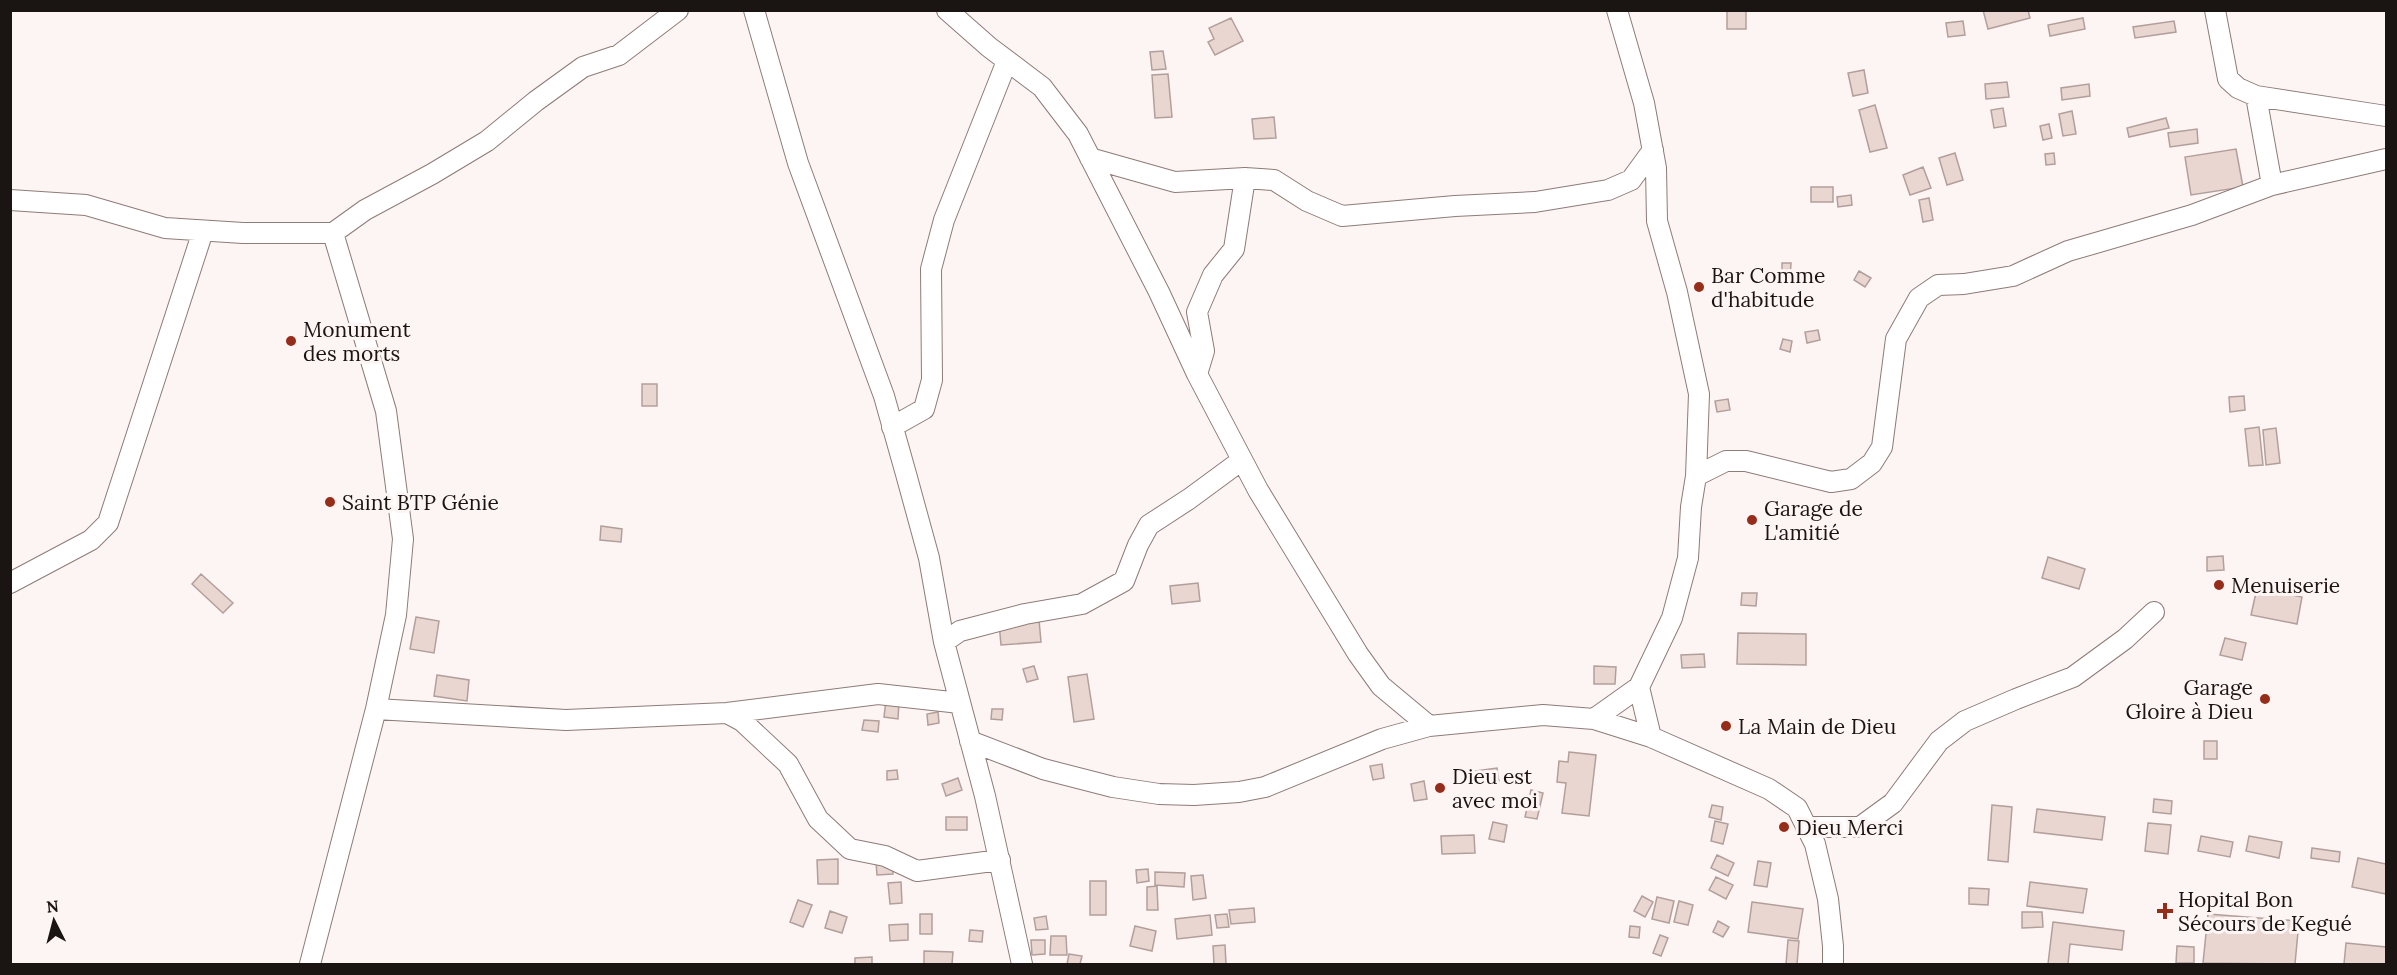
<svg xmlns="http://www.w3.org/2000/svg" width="2397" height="975" font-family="Lora,serif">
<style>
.building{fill:#e9d6d1;stroke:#b29f9b;stroke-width:1.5}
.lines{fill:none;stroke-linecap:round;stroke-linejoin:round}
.street-casing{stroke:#8d7c78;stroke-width:22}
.street{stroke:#fff;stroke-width:20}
.poi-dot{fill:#962d1a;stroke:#fdf5f3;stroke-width:2}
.labels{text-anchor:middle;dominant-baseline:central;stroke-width:6;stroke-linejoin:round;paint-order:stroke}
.poi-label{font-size:21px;fill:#1a1412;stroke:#fdf5f3;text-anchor:start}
</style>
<rect width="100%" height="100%" fill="#fdf5f3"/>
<!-- building -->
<path class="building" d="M1727 10H1746V29H1727Z
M1983 10H2028L2030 18 1988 29Z
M1231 18 1243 41 1215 55 1208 42 1214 39 1209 28Z
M2083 18 2085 29 2050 36 2048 25Z
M1963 21 1965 35 1948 37 1946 23Z
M2174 21 2176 32 2135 38 2133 27Z
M1163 51 1166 69 1152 70 1150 52Z
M1864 70 1868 93 1853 96 1848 73Z
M1168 74 1172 117 1155 118 1152 75Z
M2007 82 2009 97 1986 99 1985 84Z
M2089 84 2090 96 2062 100 2061 88Z
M1875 105 1887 148 1870 152 1859 110Z
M2003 108 2006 126 1994 128 1991 110Z
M2072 111 2076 134 2063 136 2059 114Z
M1274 117 1276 138 1254 139 1252 119Z
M2166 118 2169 128 2129 137 2127 128Z
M2049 124 2052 138 2043 140 2040 126Z
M2197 129 2198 143 2170 147 2168 133Z
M2236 149 2243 187 2191 195 2185 157Z
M1955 153 1963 180 1947 185 1939 158Z
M2054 153 2055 164 2046 165 2045 154Z
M1923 167 1931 188 1910 195 1903 175Z
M1811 187H1833V202H1811Z
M1851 195 1852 205 1838 207 1837 197Z
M1929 198 1933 220 1923 222 1919 200Z
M1782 263H1791L1790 278H1782Z
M1859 271 1871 278 1865 287 1854 280Z
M1818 330 1820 340 1807 343 1805 332Z
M1783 339 1792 341 1790 352 1780 349Z
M642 384H657V406H642Z
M2244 396 2245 410 2230 412 2229 397Z
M1728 399 1730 410 1717 412 1715 401Z
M2259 427 2263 465 2249 466 2245 429Z
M2276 428 2280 463 2266 465 2263 430Z
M601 526 622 529 621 542 600 540Z
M2223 556 2224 570 2207 571V557Z
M2048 557 2085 569 2079 589 2042 578Z
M201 574 233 603 223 613 192 584Z
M1198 583 1200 601 1172 604 1170 586Z
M2257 588 2302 597 2297 624 2251 615Z
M1742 593H1757L1756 606 1741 605Z
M416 617 439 621 434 653 410 649Z
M1039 620 1041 642 1001 645 999 623Z
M1738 633 1806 634V665L1737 664Z
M2225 638 2246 643 2242 660 2220 655Z
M1704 654 1705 667 1682 668 1681 655Z
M1034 666 1038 679 1027 682 1023 669Z
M1594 666 1616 667 1615 684H1594Z
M1087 674 1094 719 1074 722 1068 677Z
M437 675 469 680 467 701 434 696Z
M886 700 899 702 898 719 884 717Z
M992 709H1003L1002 720 991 719Z
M938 712 939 723 928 725 927 714Z
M864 720 879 721 878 732 862 730Z
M2204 741H2217V759H2204Z
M1569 752 1596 755 1589 816 1562 813 1566 783 1557 782 1559 761 1568 762Z
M1382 764 1384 778 1373 780 1370 766Z
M1497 768 1499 782 1478 785 1476 771Z
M897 770 898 779 887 780V771Z
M958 778 962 790 946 796 942 784Z
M1424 781 1427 799 1414 801 1411 784Z
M1531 790 1543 793 1537 819 1525 817Z
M2154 799 2172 801 2171 814 2153 812Z
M1712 805 1723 807 1721 820 1709 817Z
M1992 805 2012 807 2008 862 1988 860Z
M2037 809 2105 817 2102 840 2034 832Z
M946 817H967V830H946Z
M1715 821 1728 824 1723 844 1711 841Z
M1493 822 1507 825 1504 842 1489 839Z
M2148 823 2171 825 2168 854 2145 851Z
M1474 835 1475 853 1442 854 1441 836Z
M2201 836 2233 842 2230 857 2198 851Z
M2249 836 2282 842 2279 858 2246 851Z
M2312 848 2340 852 2339 862 2311 858Z
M1717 855 1734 863 1728 876 1711 868Z
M2358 858 2386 864V894L2352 887Z
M838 859V884H818L817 860Z
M892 860 893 874 877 875 876 862Z
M1758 861 1771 863 1767 887 1754 885Z
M1148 869 1149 881 1137 883 1136 870Z
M1155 872 1185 873 1184 887 1155 885Z
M1203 875 1206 898 1193 900 1191 876Z
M1716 877 1733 885 1726 899 1709 890Z
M1090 881H1106V915H1090Z
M901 882 902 903 890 904 888 883Z
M2030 882 2087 889 2083 913 2027 906Z
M1157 886 1158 910H1147V887Z
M1969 888 1989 889 1988 905 1969 904Z
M1642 896 1653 902 1645 917 1634 911Z
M1657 897 1674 901 1669 923 1652 919Z
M798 900 812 905 803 927 790 922Z
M1679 901 1693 905 1688 925 1674 922Z
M1752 902 1803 909 1798 939 1748 932Z
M1254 908 1255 922 1231 924 1229 910Z
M830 911 847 917 842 933 825 928Z
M2022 912H2042L2043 927 2022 928Z
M920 914H932V934H920Z
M1227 914 1229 927 1217 928 1215 915Z
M2208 914 2299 921 2295 964 2203 963Z
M1210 915 1212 935 1177 939 1175 919Z
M1046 916 1048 929 1036 930 1034 918Z
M1718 921 1729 927 1723 937 1713 932Z
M2053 922 2124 931 2122 950 2070 944 2068 964H2048Z
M908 924V940L890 941 889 925Z
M1135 926 1156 931 1152 951 1130 946Z
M1630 926 1640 927 1639 938 1629 937Z
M970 930 983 931 982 942 969 941Z
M1660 935 1668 938 1661 956 1653 953Z
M1051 936H1066L1067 955H1050Z
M1031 940H1045V954L1032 955Z
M1788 940 1799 941 1797 964H1786Z
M2346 943 2386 947V964H2344Z
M1225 945 1226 964H1214L1213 946Z
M2177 946 2194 947V963H2176Z
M924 951 953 952 952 964H924Z
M1069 954 1082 956 1080 964H1067Z
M872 957V964H855V958Z"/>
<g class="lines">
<!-- street casing -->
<g class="street-casing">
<path id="street" d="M754 10 798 163 884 396 906 474 929 558 944 642 985 796 1022 964
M947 10 989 47 1042 87 1078 134 1159 292 1197 374 1258 490 1358 654 1381 686 1429 726
M1617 10 1644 103 1656 168 1657 221 1677 292 1699 394 1696 476
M2215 10 2228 79 2238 88 2256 96 2386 116
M2256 96 2272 185
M1090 158 1175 182 1245 178 1274 180 1307 201 1342 216 1455 206 1535 202 1608 190 1631 180 1653 150
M10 200 86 205 165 228 243 233H333L365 210 432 174 487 141 536 101 583 67 619 55 678 10
M1197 374 1204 351 1197 312 1213 275 1234 249 1245 178
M892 427 924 409 932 380 931 269 944 220 1007 61
M10 583 91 540 108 523 203 231
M944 642 960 631 1025 614 1082 604 1124 581 1138 545 1149 525 1189 499 1242 460
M1639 687 1651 737
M376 709 566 720 727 713 878 694 960 703
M727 713 742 721 788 764 818 819 850 849 885 856 917 871 1000 860
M1594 719 1639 687 1672 618 1688 558 1691 507 1696 476 1726 461H1746L1831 482 1851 479 1872 463 1882 447 1896 339 1919 298 1938 285 1964 284 2013 276 2068 251 2192 215 2272 185 2386 159
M970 741 1043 769 1113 787 1159 794 1194 795 1239 792 1265 787 1382 739 1429 726 1543 715 1594 719 1651 737 1769 789 1797 808 1815 844 1828 899 1833 946V964
M1806 827H1860L1893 803 1939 741 1965 721 2016 699 2073 677 2125 639 2154 612
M310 964 376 709 396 615 403 539 386 411 333 233"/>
</g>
<!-- street -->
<use href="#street" class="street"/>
</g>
<!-- markers -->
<g class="poi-dot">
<circle cx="1699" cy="287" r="6"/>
<circle cx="291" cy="341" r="6"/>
<circle cx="330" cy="502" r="6"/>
<circle cx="1752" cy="520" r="6"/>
<circle cx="2219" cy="585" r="6"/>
<circle cx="2265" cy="699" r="6"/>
<circle cx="1726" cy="726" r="6"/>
<circle cx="1440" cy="788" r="6"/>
<circle cx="1784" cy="827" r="6"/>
<path d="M2162 902h6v6h6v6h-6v6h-6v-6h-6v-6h6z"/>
</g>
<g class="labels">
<!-- poi labels -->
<g class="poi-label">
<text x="1711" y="275">Bar Comme<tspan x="1711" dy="24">d'habitude</tspan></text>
<text x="303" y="329">Monument<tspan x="303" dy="24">des morts</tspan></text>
<text x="342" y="502">Saint BTP Génie</text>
<text x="1764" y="508">Garage de<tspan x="1764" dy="24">L'amitié</tspan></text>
<text x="2231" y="585">Menuiserie</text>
<text x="2253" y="687" text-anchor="end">Garage<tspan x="2253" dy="24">Gloire à Dieu</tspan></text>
<text x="1738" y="726">La Main de Dieu</text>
<text x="1452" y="776">Dieu est<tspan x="1452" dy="24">avec moi</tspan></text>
<text x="1796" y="827">Dieu Merci</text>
<text x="2178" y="899">Hopital Bon<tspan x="2178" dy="24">Sécours de Kegué</tspan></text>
</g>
</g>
<!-- border -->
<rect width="2397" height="975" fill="none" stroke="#1a1412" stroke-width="24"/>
<!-- north arrow -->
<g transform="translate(54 921) rotate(354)" stroke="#fdf5f3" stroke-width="4.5" paint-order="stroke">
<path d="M0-4.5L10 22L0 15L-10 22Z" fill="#1a1412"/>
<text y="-9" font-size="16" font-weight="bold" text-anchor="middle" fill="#1a1412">N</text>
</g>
</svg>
